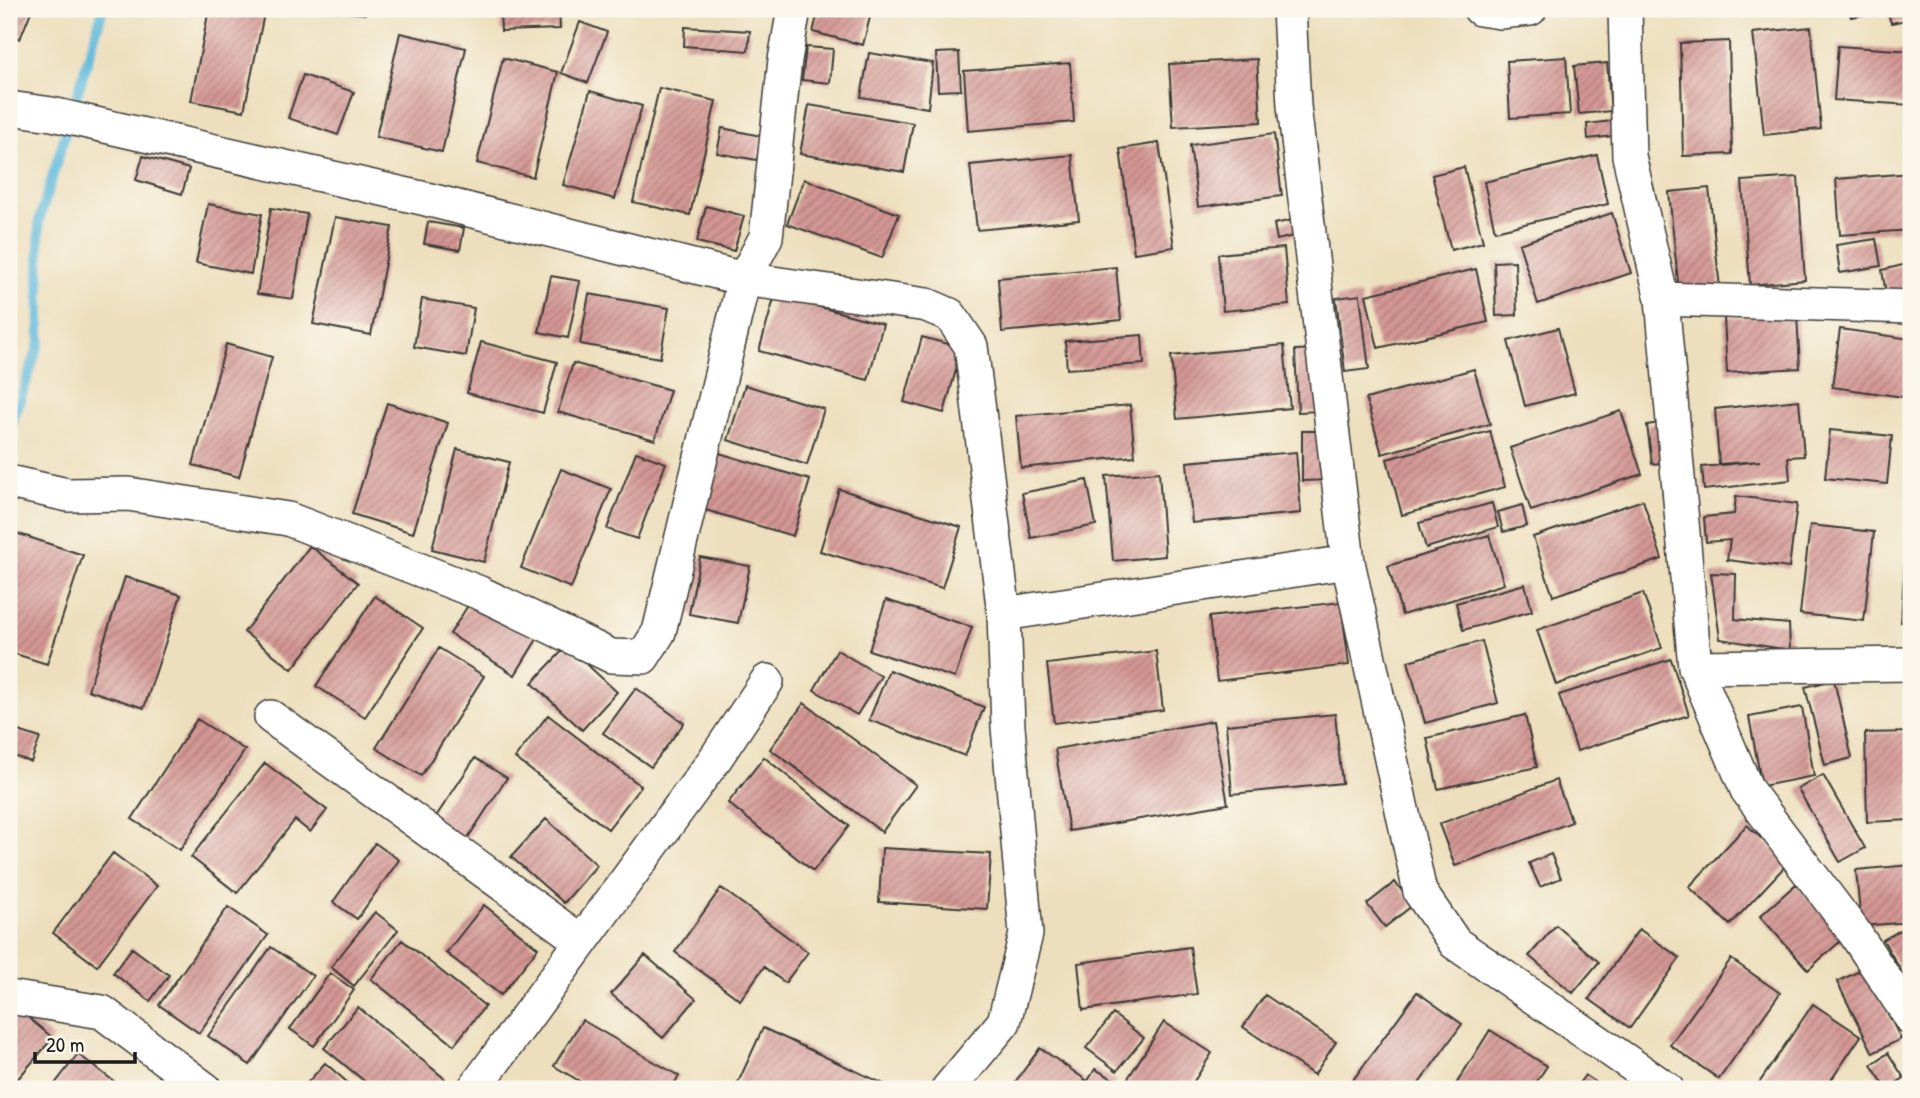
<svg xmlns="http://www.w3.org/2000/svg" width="1920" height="1098" font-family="'Patrick Hand',sans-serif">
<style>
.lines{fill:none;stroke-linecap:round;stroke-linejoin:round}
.stream{stroke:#5ebadc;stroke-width:10}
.building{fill:url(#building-hatch)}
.street-casing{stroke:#3b3934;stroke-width:36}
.street{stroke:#fff;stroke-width:33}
</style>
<defs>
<pattern id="building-hatch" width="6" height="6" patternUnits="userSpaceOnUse" patternTransform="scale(1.75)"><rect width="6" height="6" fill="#d49794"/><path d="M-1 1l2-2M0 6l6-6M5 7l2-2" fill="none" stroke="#ab7a78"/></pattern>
</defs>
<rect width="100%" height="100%" fill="#fbf7ec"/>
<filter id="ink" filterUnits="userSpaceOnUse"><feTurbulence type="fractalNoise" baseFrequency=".0143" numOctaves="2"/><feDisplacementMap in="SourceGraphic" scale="14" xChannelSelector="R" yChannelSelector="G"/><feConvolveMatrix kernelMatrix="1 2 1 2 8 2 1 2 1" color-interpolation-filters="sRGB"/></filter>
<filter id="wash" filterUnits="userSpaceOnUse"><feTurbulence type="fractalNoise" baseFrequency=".00686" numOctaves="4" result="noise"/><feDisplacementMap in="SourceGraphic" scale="28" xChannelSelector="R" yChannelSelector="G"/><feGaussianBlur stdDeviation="1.57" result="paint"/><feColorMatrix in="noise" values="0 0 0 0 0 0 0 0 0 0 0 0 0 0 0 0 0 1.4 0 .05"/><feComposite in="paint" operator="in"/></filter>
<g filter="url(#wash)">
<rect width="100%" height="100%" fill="#eddfbd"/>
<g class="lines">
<!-- stream -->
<path class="stream" d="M9 433 40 341 39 221 103 9"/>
</g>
<g id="blocks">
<!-- building -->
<path class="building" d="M9 9H32L20 39 9 35Z
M209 9H265L244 111 191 101Z
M302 9H365V14Z
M500 9H559L560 29 501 31Z
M819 9H872L863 45 813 32Z
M1849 9H1886V10L1851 17Z
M1887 9H1911V19L1891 23Z
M580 22 607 32 588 83 561 73Z
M685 27 750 31 748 51 684 46Z
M1811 27 1821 129 1764 135 1753 33Z
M400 33 466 48 442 152 376 137Z
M1729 41 1732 154 1683 156 1680 43Z
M1838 46 1911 51V105L1834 100Z
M806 47 833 49 830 83 802 80Z
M959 52 961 90 938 91 936 53Z
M869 53 933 63 928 108 861 97Z
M1566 57 1570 114 1510 118 1507 61Z
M503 58 558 72 533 177 477 163Z
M1257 59 1261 122 1173 127 1169 64Z
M1070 63 1074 122 968 131 964 71Z
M1607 63 1611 111 1579 114 1574 66Z
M303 75 354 92 338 135 288 118Z
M659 88 716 101 690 215 633 202Z
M590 91 642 106 615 199 563 185Z
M809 105 913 123 904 172 800 154Z
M1612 121 1613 136 1588 139 1587 124Z
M722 128 761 136 757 160 717 153Z
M1274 134 1282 196 1198 207 1190 145Z
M1159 143 1174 247 1134 253 1120 149Z
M1072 155 1079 220 977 230 970 165Z
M1597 155 1608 204 1495 231 1484 182Z
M143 156 189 169 182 194 136 180Z
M1464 167 1483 242 1451 250 1432 175Z
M1911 173V230L1840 235 1836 179Z
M1798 177 1805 280 1750 285 1742 181Z
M804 179 899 214 882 258 787 224Z
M1709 188 1720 288 1679 292 1669 192Z
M208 204 262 214 251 274 196 263Z
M706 206 744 216 734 251 697 242Z
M271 208 307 214 293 299 257 294Z
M1612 213 1631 273 1538 304 1519 244Z
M335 217 392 227 371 335 313 324Z
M1297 219 1301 234 1277 240 1274 224Z
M428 222 464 228 460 250 424 244Z
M1876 239 1881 266 1840 273 1836 245Z
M1284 248 1289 305 1223 311 1218 254Z
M1515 261 1517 315 1496 316 1494 262Z
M1911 263V288L1886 294 1882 270Z
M1116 267 1121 320 1002 332 998 278Z
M1476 269 1488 322 1378 348 1366 295Z
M551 276 580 281 568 338 539 332Z
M589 294 669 308 660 358 580 344Z
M775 295 883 324 868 380 759 351Z
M1360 295 1369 369 1345 372 1336 298Z
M422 299 474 308 466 356 414 347Z
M1797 314 1800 368 1727 373 1724 318Z
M1558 328 1575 393 1525 406 1508 341Z
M1840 329 1911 339V398L1832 387Z
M1142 335 1144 364 1067 369 1065 341Z
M922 337 962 348 944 413 904 402Z
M481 342 557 362 543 413 467 393Z
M226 344 272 357 239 477 193 465Z
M1284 345 1290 408 1177 419 1171 356Z
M1320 349 1323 411 1298 412 1295 350Z
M573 363 670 390 655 440 558 412Z
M1474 369 1490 424 1382 454 1366 399Z
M745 385 824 409 807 465 728 440Z
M1799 400 1804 456 1788 457 1790 480 1704 490 1702 467 1760 461 1719 464 1715 409Z
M387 403 448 423 413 533 352 514Z
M1130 405 1135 456 1021 468 1016 416Z
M1621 411 1642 474 1531 511 1510 448Z
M1665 422 1671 462 1652 464 1647 425Z
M1830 430 1892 436 1887 484 1825 478Z
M1302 431H1329V480L1302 481Z
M1490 431 1505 487 1402 515 1387 459Z
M457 449 509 462 484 562 432 549Z
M636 452 666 463 637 539 607 529Z
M1296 452 1301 513 1192 523 1187 462Z
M719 453 810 480 793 536 702 509Z
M561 469 611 489 571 588 521 568Z
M1159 472 1165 556 1113 561 1106 476Z
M1087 480 1096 525 1031 538 1022 493Z
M839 489 961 527 942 588 820 551Z
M1736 496 1797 504 1789 568 1727 560 1730 540 1706 542 1704 517 1734 514Z
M1643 500 1662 559 1553 596 1533 537Z
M1492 503 1498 527 1426 548 1419 523Z
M1522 505 1527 526 1503 532 1498 512Z
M1908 516H1911V623L1901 622Z
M1810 525 1874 532 1864 621 1800 614Z
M13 532 83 555 47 664 9 652V545Z
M1489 535 1504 584 1402 615 1388 566Z
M310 546 358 583 292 669 244 632Z
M700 557 750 566 738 623 689 614Z
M1711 573 1736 574 1735 619 1789 624 1790 650 1720 639Z
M125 577 181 595 144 708 88 690Z
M1525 584 1532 611 1463 630 1456 603Z
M1643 593 1662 648 1556 685 1537 630Z
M375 596 423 628 365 717 316 686Z
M472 599 537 639 515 675 450 634Z
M886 600 972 627 955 678 869 650Z
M1341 602 1349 665 1217 681 1209 617Z
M1482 641 1498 703 1425 723 1408 661Z
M567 646 617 692 582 730 532 683Z
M439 648 484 676 421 776 376 748Z
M837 650 881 676 857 715 814 690Z
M1156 651 1163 710 1054 723 1047 664Z
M1671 659 1689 715 1577 751 1559 695Z
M889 670 984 707 965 756 869 720Z
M1834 680 1852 758 1825 765 1805 687Z
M636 688 684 723 651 767 603 733Z
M804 703 916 785 882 832 770 749Z
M1802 707 1814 776 1762 786 1749 717Z
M1335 714 1342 783 1232 794 1226 725Z
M548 715 641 786 608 829 515 758Z
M1525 715 1537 767 1438 789 1427 738Z
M197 719 245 750 180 850 132 819Z
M1213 721 1228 804 1069 831 1055 749Z
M9 728 40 738 31 762 9 754Z
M1911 732V820L1867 822 1865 733Z
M764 757 849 826 813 871 728 803Z
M475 758 507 778 465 842 433 821Z
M265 763 327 810 310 832 295 820 237 893 191 857Z
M1823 775 1865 848 1840 862 1798 789Z
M1556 780 1572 822 1455 866 1439 824Z
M546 819 597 865 564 903 511 857Z
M1747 825 1788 863 1730 925 1689 887Z
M375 843 399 860 357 919 333 902Z
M882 848 991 854 987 909 879 902Z
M113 853 157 886 97 966 53 933Z
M1551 854 1561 878 1540 887 1529 863Z
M1911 865V922L1861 926 1856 870Z
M1395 882 1413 905 1385 927 1367 904Z
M1796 884 1844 938 1808 970 1760 916Z
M721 888 808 952 785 983 764 967 740 1000 675 952Z
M484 905 538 948 501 995 446 953Z
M228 907 268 935 199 1033 159 1005Z
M375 912 398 930 354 986 331 967Z
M1556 925 1599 962 1573 993 1529 956Z
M1639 929 1680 958 1630 1028 1589 999Z
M1902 929 1911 945V988L1883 940Z
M402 940 485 1006 454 1045 371 979Z
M271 947 313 976 250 1065 208 1036Z
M1190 947 1197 994 1083 1010 1078 963Z
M132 948 169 975 150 1001 113 973Z
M645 955 696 999 663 1038 611 994Z
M1731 959 1780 993 1719 1079 1670 1045Z
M1865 968 1901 1039 1873 1053 1837 982Z
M330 973 354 990 314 1046 290 1029Z
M1417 992 1462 1024 1415 1089H1366L1353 1080Z
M1265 995 1336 1042 1314 1075 1243 1027Z
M1813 1004 1861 1036 1825 1089H1755Z
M13 1005 53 1038 9 1089V1010Z
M358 1007 445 1079 437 1089H374L324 1048Z
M1113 1014 1144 1038 1117 1071 1086 1048Z
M582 1020 679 1076 671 1089H593L554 1066Z
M1164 1022 1212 1053 1189 1089H1121Z
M763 1028 886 1085 884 1089H735Z
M1490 1030 1547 1066 1532 1089H1453Z
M1040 1048 1086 1080 1079 1089H1028L1016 1081Z
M1888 1053 1904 1078 1887 1089 1871 1065Z
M78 1054 124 1089H51Z
M325 1063 355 1089H302Z
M1095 1069 1117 1081 1112 1089H1083Z
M1585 1075 1606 1089H1575Z"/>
</g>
</g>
<g filter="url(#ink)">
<use href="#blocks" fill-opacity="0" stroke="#3b3934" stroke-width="2"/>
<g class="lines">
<!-- street casing -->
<g class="street-casing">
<path id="street" d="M1289 9 1294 106 1348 562 1420 892 1455 943 1667 1089
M1480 9 1500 12 1530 9
M1625 9 1629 156 1662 299 1695 667 1747 790 1854 932 1911 1018
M9 108 52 114 426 199 744 279 927 305 950 315 971 346 1004 614 1008 727 1026 934 1004 1022 948 1089
M1662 299 1911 307
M9 482 68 495 128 494 288 519 480 593 611 656 643 657 659 632 744 279 766 237 785 60 794 9
M1004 614 1348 562
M1695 667 1911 664
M271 717 581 941
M9 997 102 1012 205 1089
M474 1089 715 759 767 681"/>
</g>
<!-- street -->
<use href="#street" class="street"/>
</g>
</g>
<!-- margin -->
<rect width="1920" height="1098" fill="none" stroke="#fbf7ec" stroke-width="35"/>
<!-- scale -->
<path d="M35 1052v10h100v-10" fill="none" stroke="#1c1c1c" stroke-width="3.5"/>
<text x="46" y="1052" font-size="21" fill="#1c1c1c" stroke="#fbf7ec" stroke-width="5" paint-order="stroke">20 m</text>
</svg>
